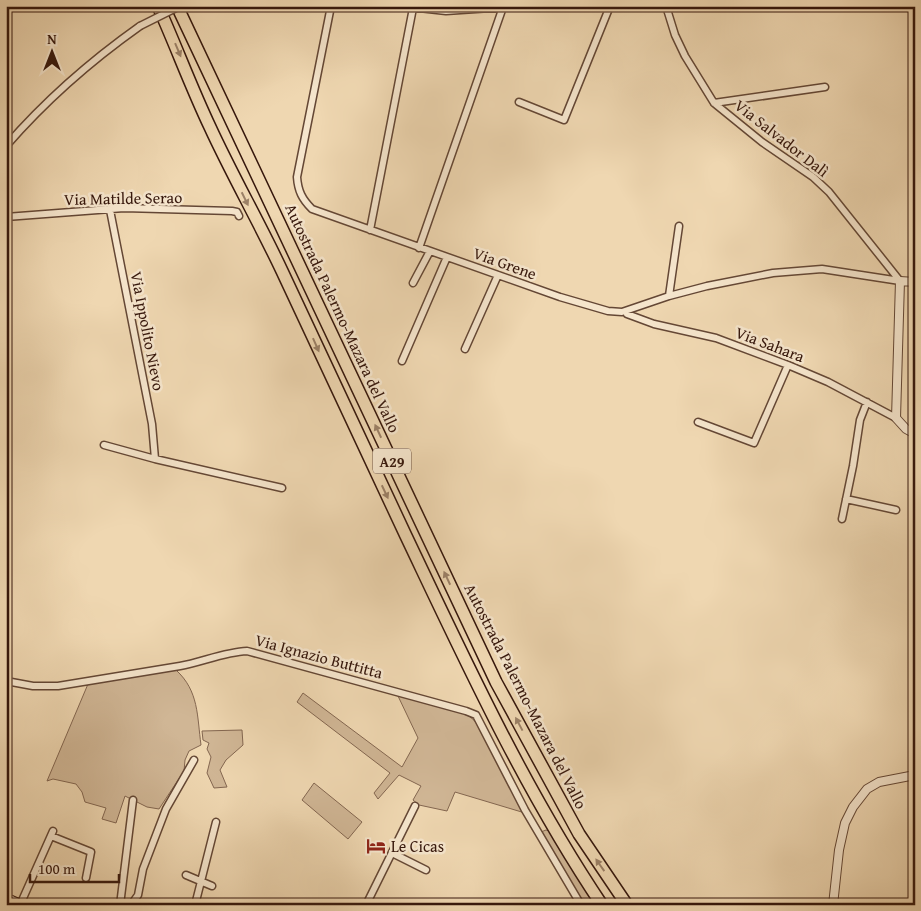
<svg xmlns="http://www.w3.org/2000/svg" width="921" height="911" font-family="'Gentium Book Plus',serif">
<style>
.green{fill:#d0b695;stroke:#836650}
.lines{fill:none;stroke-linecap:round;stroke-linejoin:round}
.minor-casing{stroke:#644735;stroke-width:9}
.tertiary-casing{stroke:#644735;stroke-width:10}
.secondary-casing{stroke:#36170c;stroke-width:11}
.motorway-casing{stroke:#36170c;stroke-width:14}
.minor{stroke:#f5e5cc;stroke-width:6}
.tertiary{stroke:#f5e5cc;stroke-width:8}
.secondary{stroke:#f5e5cc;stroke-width:9}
.motorway{stroke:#efd7b1;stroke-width:11}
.minor-bridge-casing{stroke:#644735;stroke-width:9;stroke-linecap:butt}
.minor-bridge{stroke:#f5e5cc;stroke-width:6}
.oneway{fill:#9c8167}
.labels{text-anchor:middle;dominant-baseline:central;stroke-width:5;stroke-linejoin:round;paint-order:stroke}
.shield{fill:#f5e5cc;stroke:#6f5546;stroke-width:1}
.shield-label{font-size:15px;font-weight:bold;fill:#36170c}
.street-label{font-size:16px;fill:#36170c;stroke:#f5e5cc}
.poi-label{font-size:16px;fill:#36170c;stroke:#f5e5cc;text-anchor:start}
</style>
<rect width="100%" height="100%" fill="#efd7b1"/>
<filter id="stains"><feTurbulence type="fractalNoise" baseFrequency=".004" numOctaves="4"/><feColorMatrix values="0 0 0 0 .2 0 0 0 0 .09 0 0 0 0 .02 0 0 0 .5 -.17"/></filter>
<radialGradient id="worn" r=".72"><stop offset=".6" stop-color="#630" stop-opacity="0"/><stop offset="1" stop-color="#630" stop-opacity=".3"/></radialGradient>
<!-- green -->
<path class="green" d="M172 670H176C199 691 197 716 201 745L189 751 185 760 184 771 159 809 147 807 125 796 116 823 102 819 106 808 85 802 82 792 76 784 53 779 47 781 88 684Z
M303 693 402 767 418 738 398 696 460 711C470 716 475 720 481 729L525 813 455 792 447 811 419 805 413 800 421 786 399 775 378 799 374 793 390 773 297 702Z
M242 730 243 745 226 760 220 770 227 787 214 788 207 773 211 757 207 749 209 743 203 740 202 731Z
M314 783 362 822 348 839 302 800Z
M546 830 549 831 596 905H584L541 832Z"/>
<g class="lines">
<!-- minor casing -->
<g class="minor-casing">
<path id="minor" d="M331 6 297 177C298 191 302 199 312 209L560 297 608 311 622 312 669 296 707 286 773 273 822 269 900 281
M401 6 446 11 519 6
M666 6 675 35 685 56 714 103 762 142 813 177 829 192 900 281
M519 102 564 120 610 6
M714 103 825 87
M6 146C45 101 92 60 140 26
M110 210 152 424 155 459
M6 217 124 208 232 211 237 212 239 216
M370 230 413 8
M419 248 503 7
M413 283 430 251
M669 296 679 226
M627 314 654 324 716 338 788 365 828 382 896 418
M465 349 498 275
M402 361 447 257
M698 422 754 443 788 365
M104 445 155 459 282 488
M846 499 896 510
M842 519 853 466 860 420 867 402
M6 681 33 686H58L180 666C202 662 225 652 247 651L466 711 476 715 525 810 581 905
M51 836 91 852 86 878
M392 853 426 870
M186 875 212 886
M20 905 53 831
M120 905 133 800
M131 905 138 895 143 869 166 809 194 760
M195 905 216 822
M366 905 415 806"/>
</g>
<!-- tertiary casing -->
<g class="tertiary-casing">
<path id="tertiary" d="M915 282 900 281 896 418 906 429 915 434
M833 905 839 850 845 823 853 807 867 789 879 782 915 775"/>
</g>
<!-- secondary casing -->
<g class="secondary-casing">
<path id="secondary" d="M6 898 22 905"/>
</g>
<!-- motorway casing -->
<g class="motorway-casing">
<path id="motorway" d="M158 6C176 46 191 87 210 127 232 175 259 222 282 271 324 359 364 448 406 536 466 662 524 789 602 905
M177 6 496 682 579 834 627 905"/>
</g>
<!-- minor -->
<use href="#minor" class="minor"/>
<!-- tertiary -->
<use href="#tertiary" class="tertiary"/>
<!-- secondary -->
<use href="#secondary" class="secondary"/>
<!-- motorway -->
<use href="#motorway" class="motorway"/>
<!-- minor-bridge casing -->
<g class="minor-bridge-casing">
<path id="minor-bridge" d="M140 26 180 6"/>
</g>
<!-- minor-bridge -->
<use href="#minor-bridge" class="minor-bridge"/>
</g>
<!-- one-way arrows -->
<defs><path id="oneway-solid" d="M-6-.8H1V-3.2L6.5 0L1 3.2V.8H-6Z" transform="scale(1.25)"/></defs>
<g class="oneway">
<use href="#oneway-solid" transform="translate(178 50) rotate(67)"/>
<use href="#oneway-solid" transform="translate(245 199) rotate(64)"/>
<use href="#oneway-solid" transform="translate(316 345) rotate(66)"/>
<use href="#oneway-solid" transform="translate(378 431) rotate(-115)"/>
<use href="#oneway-solid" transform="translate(385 492) rotate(65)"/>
<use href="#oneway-solid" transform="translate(447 578) rotate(-115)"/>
<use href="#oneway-solid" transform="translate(519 724) rotate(-118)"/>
<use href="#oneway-solid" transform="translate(600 865) rotate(-125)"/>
</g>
<!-- icons -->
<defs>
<g id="hotel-bare" transform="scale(1.5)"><path d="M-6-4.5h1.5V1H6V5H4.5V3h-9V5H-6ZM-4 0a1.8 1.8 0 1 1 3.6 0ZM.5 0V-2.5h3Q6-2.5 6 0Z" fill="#8f2418" stroke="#f5e5cc" stroke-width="2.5" paint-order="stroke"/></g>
</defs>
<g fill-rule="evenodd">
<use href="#hotel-bare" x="376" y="846"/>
</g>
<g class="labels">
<!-- shield labels -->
<rect class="shield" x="373" y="448.5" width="38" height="25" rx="4"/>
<g class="shield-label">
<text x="392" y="461">A29</text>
</g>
<!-- street labels -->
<g class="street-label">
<text transform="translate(782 138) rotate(38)">Via Salvador Dalì</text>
<text transform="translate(123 198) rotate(-1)">Via Matilde Serao</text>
<text transform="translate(505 263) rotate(20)">Via Grene</text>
<text transform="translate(343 318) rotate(65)">Autostrada Palermo-Mazara del Vallo</text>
<text transform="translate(148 331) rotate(79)">Via Ippolito Nievo</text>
<text transform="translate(770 344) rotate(21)">Via Sahara</text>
<text transform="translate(319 656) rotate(15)">Via Ignazio Buttitta</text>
<text transform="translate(526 696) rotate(63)">Autostrada Palermo-Mazara del Vallo</text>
</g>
<!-- poi labels -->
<g class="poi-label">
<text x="391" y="846">Le Cicas</text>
</g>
</g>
<!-- margin -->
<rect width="921" height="911" fill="none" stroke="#efd7b1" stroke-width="25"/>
<rect x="8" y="8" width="906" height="896" fill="none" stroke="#36170c" stroke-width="2.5"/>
<rect x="12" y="12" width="896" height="886" fill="none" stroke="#36170c"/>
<!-- north arrow -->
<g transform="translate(52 52)" stroke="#f5e5cc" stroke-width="4" paint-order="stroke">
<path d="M0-4L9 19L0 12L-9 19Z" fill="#36170c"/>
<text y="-8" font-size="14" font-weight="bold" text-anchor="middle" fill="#36170c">N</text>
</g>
<!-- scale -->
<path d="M30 874v8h89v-8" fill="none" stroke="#36170c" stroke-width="2.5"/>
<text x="38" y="874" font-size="15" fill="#36170c" stroke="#f5e5cc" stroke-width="4" paint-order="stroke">100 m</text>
<rect width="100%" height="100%" filter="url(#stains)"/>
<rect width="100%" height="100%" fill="url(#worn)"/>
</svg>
